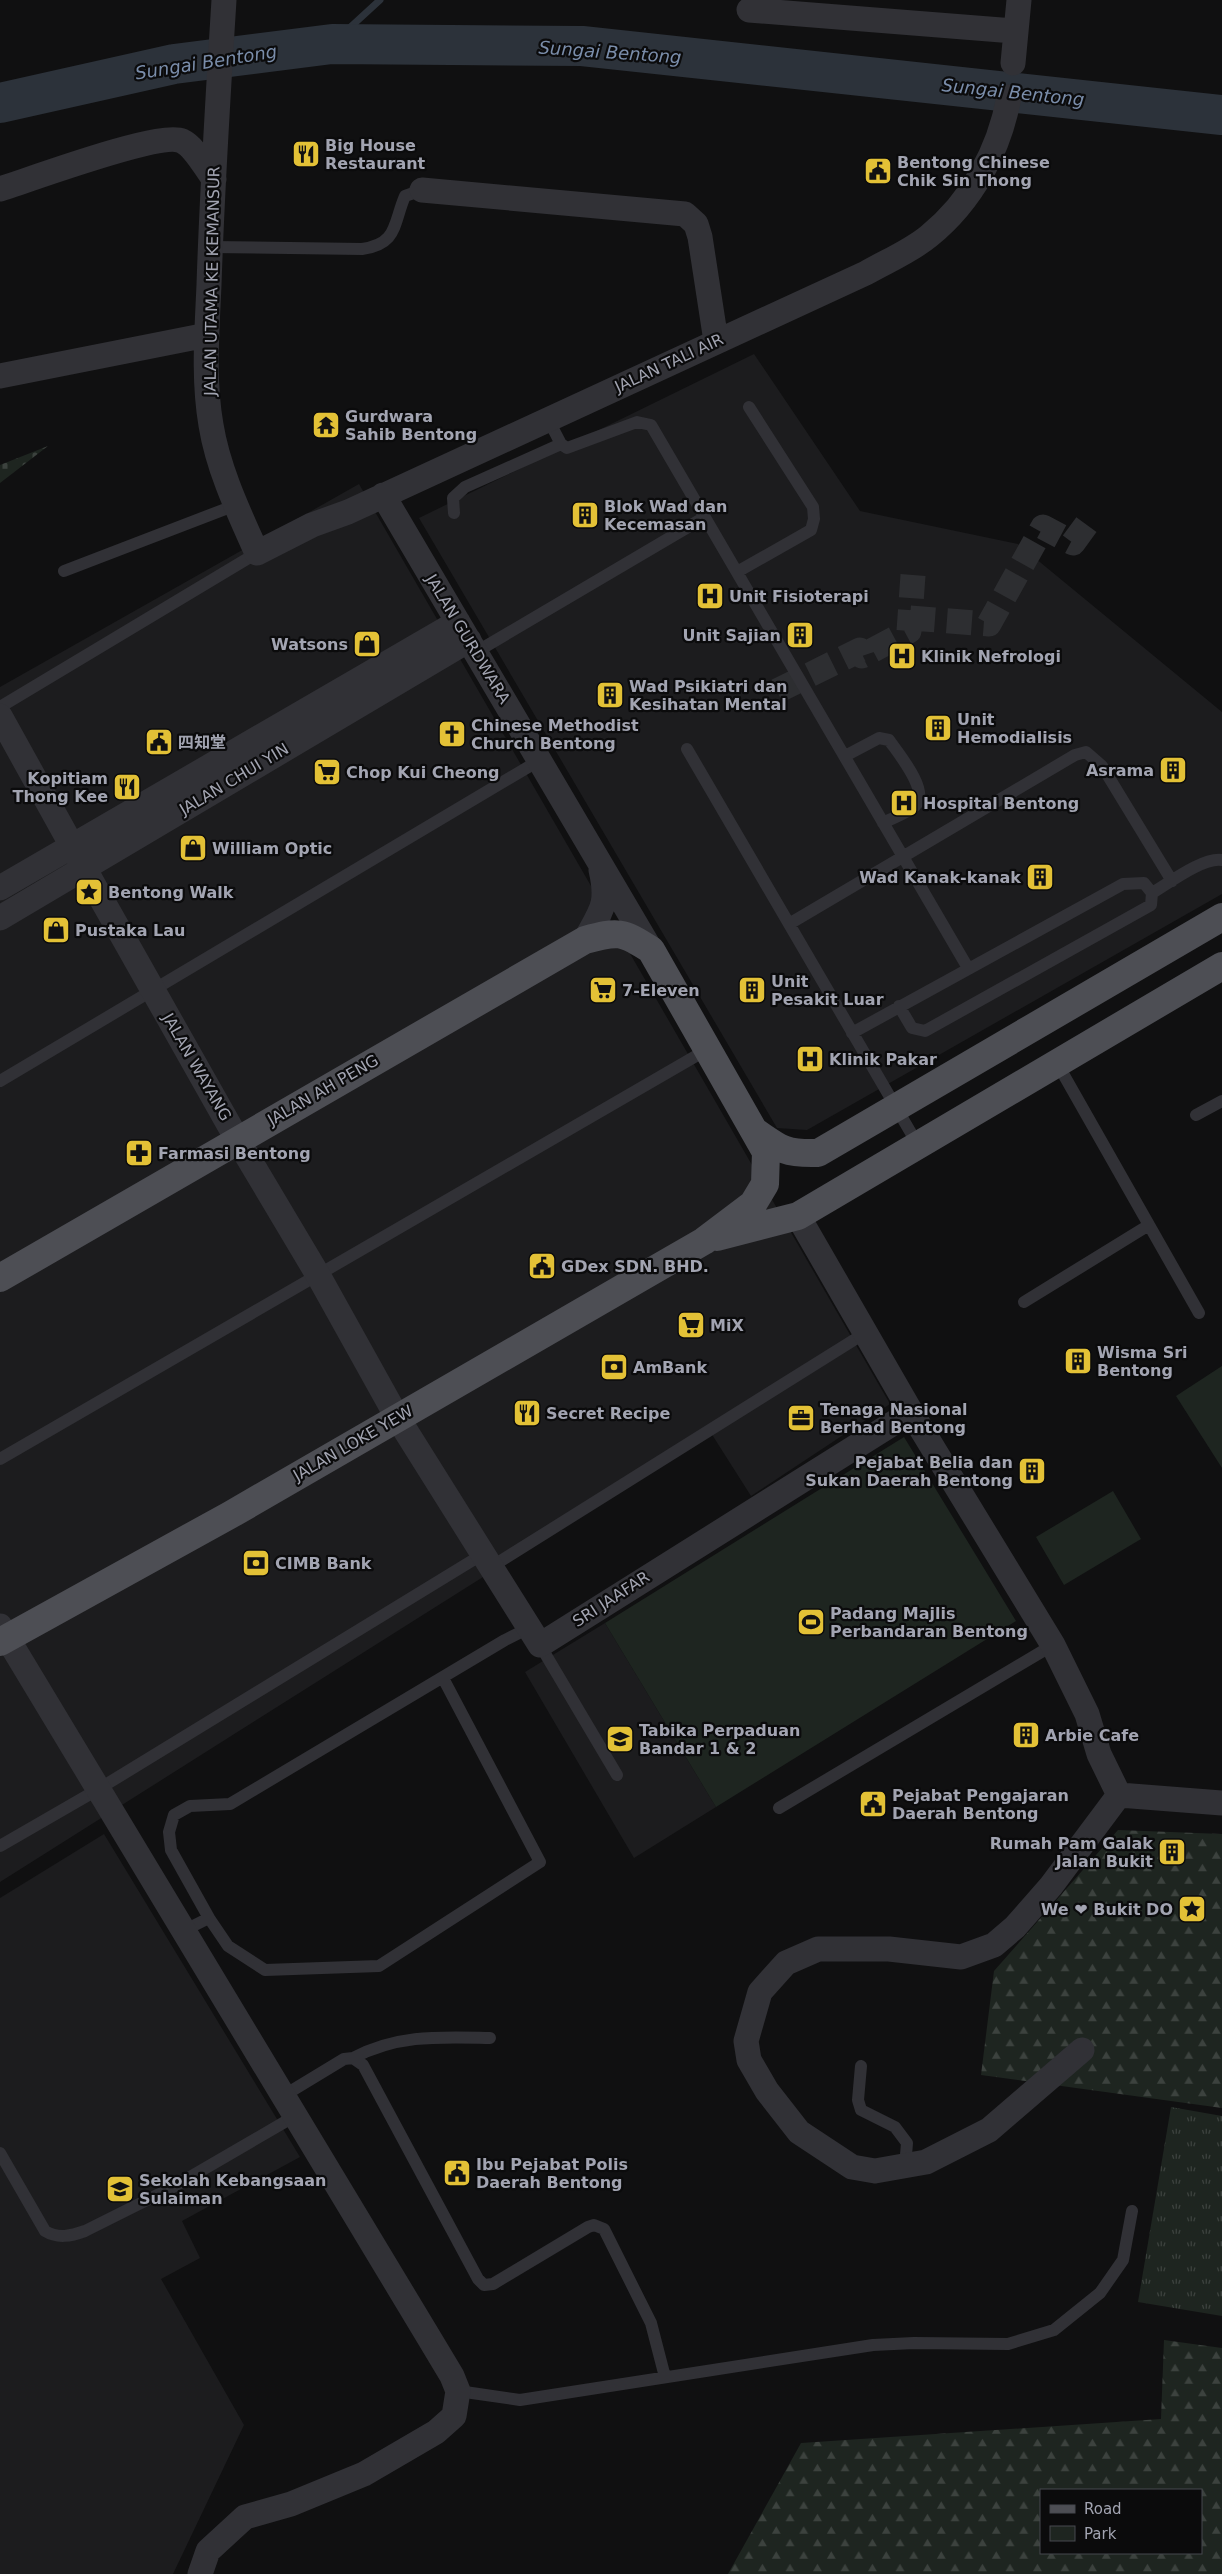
<svg xmlns="http://www.w3.org/2000/svg" width="1222" height="2574" font-family="'DejaVu Sans','Noto Sans SC',sans-serif">
<style>
.built{fill:#1c1c1e}
.grass{fill:url(#grass-tufts)}
.forest{fill:url(#forest-firs);fill-rule:evenodd}
.cemetery{fill:url(#cemetery-stones)}
.green{fill:#1e2520}
.lines{fill:none;stroke-linecap:round;stroke-linejoin:round}
.stream{stroke:#2c323a;stroke-width:7}
.river{stroke:#2c323a;stroke-width:40}
.street-tunnel{stroke:#2d2e31;stroke-width:25;stroke-dasharray:25 12;stroke-linecap:butt}
.lane{stroke:#313136;stroke-width:12}
.street{stroke:#313136;stroke-width:25}
.primary{stroke:#4d4e54;stroke-width:28}
.labels{text-anchor:middle;dominant-baseline:central;stroke-width:4.5;stroke-linejoin:round;paint-order:stroke}
.poi-label{font-size:16px;font-weight:bold;fill:#a2a4b1;stroke:#0b0b0c;text-anchor:start}
.street-label{font-size:16px;fill:#a2a4b1;stroke:#0b0b0c}
.water-label{font-size:18px;font-style:italic;fill:#7a8daa;stroke:#0b0b0c}
</style>
<defs>
<pattern id="grass-tufts" width="24" height="20" patternUnits="userSpaceOnUse" patternTransform="scale(1.25)"><rect width="24" height="20" fill="#1e2520"/><path d="M3 7l-1-3M5 7V3M7 7l1-3M15 17l-1-3M17 17v-4M19 17l1-3" fill="none" stroke="#3c423e"/></pattern>
<pattern id="forest-firs" width="22" height="20" patternUnits="userSpaceOnUse" patternTransform="scale(1.25)"><rect width="22" height="20" fill="#1e2520"/><path d="M5 1l3.5 6h-7zM16 11l3.5 6h-7z" fill="#3c423e"/></pattern>
<pattern id="cemetery-stones" width="16" height="16" patternUnits="userSpaceOnUse" patternTransform="scale(1.25)"><rect width="16" height="16" fill="#1e2520"/><path d="M2 7V4a2 2 0 0 1 4 0v3zM10 15v-3a2 2 0 0 1 4 0v3z" fill="#3c423e"/></pattern>
</defs>
<rect width="100%" height="100%" fill="#101011"/>
<!-- built -->
<path class="built" d="M754 354 860 511 1018 544 1222 712V894L807 1130 777 1128 419 518Z
M359 484 890 1404 751 1496 711 1433 0 1882V687Z
M605 1623 716 1807 634 1858 525 1672Z
M104 1834 300 2157 182 2221 200 2258 161 2279 244 2425 173 2574H0V1898Z"/>
<!-- grass -->
<path class="grass" d="M1171 2107 1222 2116V2316L1138 2302Z"/>
<!-- forest -->
<path class="forest" d="M1118 1830 1222 1834V2108L981 2075 994 1971Z
M1164 2340 1222 2348V2574H728L801 2443 1161 2419ZM1201 2490V2553H1041V2490Z"/>
<!-- cemetery -->
<path class="cemetery" d="M48 446 0 483V465Z"/>
<!-- green -->
<path class="green" d="M1222 1366V1468L1176 1396Z
M904 1437 1016 1621 716 1807 605 1623Z
M1113 1491 1141 1539 1064 1585 1036 1537Z"/>
<g class="lines">
<!-- stream -->
<path class="stream" d="M332 44 380 0"/>
<!-- river -->
<path class="river" d="M0 103 174 64 332 44 582 46 1222 115"/>
<!-- street-tunnel -->
<path class="street-tunnel" d="M910 618 989 624 1043 527 1073 543 1092 517
M777 691 860 650 862 656 909 631 913 575"/>
<!-- lane -->
<path class="lane" d="M210 247 362 249C398 244 393 224 405 196L422 190
M548 419 561 444 567 448 637 422 651 425 968 968
M454 513 453 498 465 487 561 444
M64 571 236 505
M737 572 811 530 814 519 813 507 749 407
M476 652 705 517
M0 707 257 553
M687 749 918 1145
M845 756 879 738 889 740C898 753 931 792 915 806 907 813 893 818 883 823
M789 924 1075 755 1086 752 1102 766 1172 881
M899 1006 912 1028 925 1031 1151 905 1152 893C1169 883 1203 857 1222 860
M852 1033 1123 884 1144 883 1152 893
M1057 1063 1199 1313
M0 1081 540 760
M1196 1115 1222 1101
M1024 1302 1149 1225
M0 1459 708 1049
M491 1567 865 1333
M540 1645 617 1775
M779 1808 1053 1645
M0 1846 97 1790 483 1554
M209 1918 171 1850 169 1832 174 1815 190 1806 230 1804 505 1640 529 1628
M183 1931 209 1918 228 1946 265 1970 379 1966 540 1862 443 1678
M353 2058C398 2034 441 2037 490 2038
M861 2066 858 2100 861 2110 895 2127 907 2143 905 2167
M283 2096 344 2059 353 2058 363 2065 478 2279 484 2285 493 2284 588 2227 594 2225 604 2229 651 2323 665 2377
M0 2153 45 2231C58 2239 71 2236 85 2231L173 2187 295 2116
M458 2391 520 2400 873 2345 914 2343 1008 2344 1054 2330 1100 2293 1123 2260 1132 2211"/>
<!-- street -->
<path class="street" d="M224 0C218 95 212 190 209 285 207 331 203 379 211 425 218 469 239 513 257 553L312 525 348 512 866 273C887 261 911 251 929 236 972 201 999 151 1009 97
M749 10 1014 31
M1013 63 1019 0
M0 189C29 180 160 131 182 141 195 147 205 168 214 179
M422 190 685 214 696 224 700 237 716 341
M0 376 207 335
M383 495 651 950
M0 716 97 891 237 1139 318 1275 397 1417 540 1645 911 1412
M0 888 458 622
M0 918 469 640
M585 940C601 911 609 905 601 870
M798 1216 911 1412 1053 1645 1087 1714 1099 1754 1119 1795
M0 1626 431 2341 452 2376 458 2391 454 2416 436 2432 364 2474 291 2504 245 2517 208 2551 200 2574
M1119 1795 1222 1803
M1082 2050 989 2130 926 2162 875 2171 852 2167 799 2132 767 2091 749 2060 746 2041 760 1992 786 1963 818 1949H889L961 1957 994 1945 1015 1927 1051 1886 1119 1795"/>
<!-- primary -->
<path class="primary" d="M756 1132C781 1150 787 1154 818 1153L1222 917
M717 1237 798 1216 1222 966
M0 1278 585 940C618 931 622 931 651 950L766 1152 765 1184 753 1204 704 1241 230 1515 0 1642"/>
</g>
<!-- icons -->
<defs>
<g id="restaurant-square" transform="scale(1.4375)"><rect x="-9" y="-9" width="18" height="18" rx="4" fill="#e3c136" stroke="#0b0b0c"/><path d="M-5-6h1v4h1v-4h1v4h1v-4h1v5L-1.5 .5V6h-2V.5L-5-1ZM5-6V6H3V1.5H1.5Q1.5-4 5-6Z" fill="#111"/></g>
<g id="civic-square" transform="scale(1.4375)"><rect x="-9" y="-9" width="18" height="18" rx="4" fill="#e3c136" stroke="#0b0b0c"/><path d="M-.6-6.5H3V-4.5H.6V-3L4-1V1h2V6H-6V1h2V-1L-.6-3ZM-1.2 2.5V6h2.4V2.5Z" fill="#111"/></g>
<g id="temple-square" transform="scale(1.4375)"><rect x="-9" y="-9" width="18" height="18" rx="4" fill="#e3c136" stroke="#0b0b0c"/><path d="M0-6L5-2H3V0L6.5 2.5H4V6H1.5V3h-3V6H-4V2.5H-6.5L-3 0V-2H-5Z" fill="#111"/></g>
<g id="building-square" transform="scale(1.4375)"><rect x="-9" y="-9" width="18" height="18" rx="4" fill="#e3c136" stroke="#0b0b0c"/><path d="M-4-6H4V6H1V3H-1V6H-4ZM-2.5-4.3h1.7v1.8h-1.7ZM.8-4.3h1.7v1.8H.8ZM-2.5-1h1.7V.8h-1.7ZM.8-1h1.7V.8H.8Z" fill="#111"/></g>
<g id="hospital-square" transform="scale(1.4375)"><rect x="-9" y="-9" width="18" height="18" rx="4" fill="#e3c136" stroke="#0b0b0c"/><path d="M-5-5h3v3.5h4V-5h3V5h-3V1.5h-4V5h-3Z" fill="#111"/></g>
<g id="shop-square" transform="scale(1.4375)"><rect x="-9" y="-9" width="18" height="18" rx="4" fill="#e3c136" stroke="#0b0b0c"/><path d="M-5-2.5h2.3a2.7 3.5 0 0 1 5.4 0H5L5.5 6h-11ZM-1.5-2.5h3a1.5 2.3 0 0 0-3 0Z" fill="#111"/></g>
<g id="church-square" transform="scale(1.4375)"><rect x="-9" y="-9" width="18" height="18" rx="4" fill="#e3c136" stroke="#0b0b0c"/><path d="M-1.2-6h2.4v3.5h3.3v2.4h-3.3V6h-2.4V-.1h-3.3v-2.4h3.3Z" fill="#111"/></g>
<g id="supermarket-square" transform="scale(1.4375)"><rect x="-9" y="-9" width="18" height="18" rx="4" fill="#e3c136" stroke="#0b0b0c"/><path d="M-6-5.5h2.5l.6 2H6L4.5 2H-2.5L-4.4-4H-6ZM-1.5 3.2a1.3 1.3 0 1 0 .1 0ZM3 3.2a1.3 1.3 0 1 0 .1 0Z" fill="#111"/></g>
<g id="sight-square" transform="scale(1.4375)"><rect x="-9" y="-9" width="18" height="18" rx="4" fill="#e3c136" stroke="#0b0b0c"/><path d="M0-6L1.8-2.2L6-1.7L2.9 1.2L3.7 5.4L0 3.3L-3.7 5.4L-2.9 1.2L-6-1.7L-1.8-2.2Z" fill="#111"/></g>
<g id="pharmacy-square" transform="scale(1.4375)"><rect x="-9" y="-9" width="18" height="18" rx="4" fill="#e3c136" stroke="#0b0b0c"/><path d="M-2-6h4v4h4v4h-4v4h-4v-4h-4v-4h4Z" fill="#111"/></g>
<g id="bank-square" transform="scale(1.4375)"><rect x="-9" y="-9" width="18" height="18" rx="4" fill="#e3c136" stroke="#0b0b0c"/><path d="M-6-4H6V4H-6ZM0-2.3a2.3 2.3 0 1 0 0 4.6a2.3 2.3 0 1 0 0-4.6Z" fill="#111"/></g>
<g id="office-square" transform="scale(1.4375)"><rect x="-9" y="-9" width="18" height="18" rx="4" fill="#e3c136" stroke="#0b0b0c"/><path d="M-6-3h4V-5.5h4V-3h4V5H-6ZM-1-4.5V-3h2v-1.5ZM-6 0V1H6V0Z" fill="#111"/></g>
<g id="stadium-square" transform="scale(1.4375)"><rect x="-9" y="-9" width="18" height="18" rx="4" fill="#e3c136" stroke="#0b0b0c"/><path d="M0-5a6.5 5 0 1 0 0 10a6.5 5 0 1 0 0-10ZM-3.5-1.8h7v3.6h-7Z" fill="#111"/></g>
<g id="school-square" transform="scale(1.4375)"><rect x="-9" y="-9" width="18" height="18" rx="4" fill="#e3c136" stroke="#0b0b0c"/><path d="M0-5L7-2L0 1L-7-2ZM-4 1L0 2.5L4 1V4Q0 6-4 4Z" fill="#111"/></g>
</defs>
<g fill-rule="evenodd">
<use href="#restaurant-square" x="306" y="154"/>
<use href="#civic-square" x="878" y="171"/>
<use href="#temple-square" x="326" y="425"/>
<use href="#building-square" x="585" y="515"/>
<use href="#hospital-square" x="710" y="596"/>
<use href="#building-square" x="800" y="635"/>
<use href="#shop-square" x="367" y="644"/>
<use href="#hospital-square" x="902" y="656"/>
<use href="#building-square" x="610" y="695"/>
<use href="#building-square" x="938" y="728"/>
<use href="#church-square" x="452" y="734"/>
<use href="#civic-square" x="159" y="742"/>
<use href="#building-square" x="1173" y="770"/>
<use href="#supermarket-square" x="327" y="772"/>
<use href="#restaurant-square" x="127" y="787"/>
<use href="#hospital-square" x="904" y="803"/>
<use href="#shop-square" x="193" y="848"/>
<use href="#building-square" x="1040" y="877"/>
<use href="#sight-square" x="89" y="892"/>
<use href="#shop-square" x="56" y="930"/>
<use href="#supermarket-square" x="603" y="990"/>
<use href="#building-square" x="752" y="990"/>
<use href="#hospital-square" x="810" y="1059"/>
<use href="#pharmacy-square" x="139" y="1153"/>
<use href="#civic-square" x="542" y="1266"/>
<use href="#supermarket-square" x="691" y="1325"/>
<use href="#building-square" x="1078" y="1361"/>
<use href="#bank-square" x="614" y="1367"/>
<use href="#restaurant-square" x="527" y="1413"/>
<use href="#office-square" x="801" y="1418"/>
<use href="#building-square" x="1032" y="1471"/>
<use href="#bank-square" x="256" y="1563"/>
<use href="#stadium-square" x="811" y="1622"/>
<use href="#building-square" x="1026" y="1735"/>
<use href="#school-square" x="620" y="1739"/>
<use href="#civic-square" x="873" y="1804"/>
<use href="#building-square" x="1172" y="1852"/>
<use href="#sight-square" x="1192" y="1909"/>
<use href="#civic-square" x="457" y="2173"/>
<use href="#school-square" x="120" y="2189"/>
</g>
<g class="labels">
<!-- poi labels -->
<g class="poi-label">
<text x="325" y="145">Big House<tspan x="325" dy="18">Restaurant</tspan></text>
<text x="897" y="162">Bentong Chinese<tspan x="897" dy="18">Chik Sin Thong</tspan></text>
<text x="345" y="416">Gurdwara<tspan x="345" dy="18">Sahib Bentong</tspan></text>
<text x="604" y="506">Blok Wad dan<tspan x="604" dy="18">Kecemasan</tspan></text>
<text x="729" y="596">Unit Fisioterapi</text>
<text x="781" y="635" text-anchor="end">Unit Sajian</text>
<text x="348" y="644" text-anchor="end">Watsons</text>
<text x="921" y="656">Klinik Nefrologi</text>
<text x="629" y="686">Wad Psikiatri dan<tspan x="629" dy="18">Kesihatan Mental</tspan></text>
<text x="957" y="719">Unit<tspan x="957" dy="18">Hemodialisis</tspan></text>
<text x="471" y="725">Chinese Methodist<tspan x="471" dy="18">Church Bentong</tspan></text>
<text x="178" y="742">四知堂</text>
<text x="1154" y="770" text-anchor="end">Asrama</text>
<text x="346" y="772">Chop Kui Cheong</text>
<text x="108" y="778" text-anchor="end">Kopitiam<tspan x="108" dy="18">Thong Kee</tspan></text>
<text x="923" y="803">Hospital Bentong</text>
<text x="212" y="848">William Optic</text>
<text x="1021" y="877" text-anchor="end">Wad Kanak-kanak</text>
<text x="108" y="892">Bentong Walk</text>
<text x="75" y="930">Pustaka Lau</text>
<text x="771" y="981">Unit<tspan x="771" dy="18">Pesakit Luar</tspan></text>
<text x="622" y="990">7-Eleven</text>
<text x="829" y="1059">Klinik Pakar</text>
<text x="158" y="1153">Farmasi Bentong</text>
<text x="561" y="1266">GDex SDN. BHD.</text>
<text x="710" y="1325">MiX</text>
<text x="1097" y="1352">Wisma Sri<tspan x="1097" dy="18">Bentong</tspan></text>
<text x="633" y="1367">AmBank</text>
<text x="820" y="1409">Tenaga Nasional<tspan x="820" dy="18">Berhad Bentong</tspan></text>
<text x="546" y="1413">Secret Recipe</text>
<text x="1013" y="1462" text-anchor="end">Pejabat Belia dan<tspan x="1013" dy="18">Sukan Daerah Bentong</tspan></text>
<text x="275" y="1563">CIMB Bank</text>
<text x="830" y="1613">Padang Majlis<tspan x="830" dy="18">Perbandaran Bentong</tspan></text>
<text x="639" y="1730">Tabika Perpaduan<tspan x="639" dy="18">Bandar 1 &amp; 2</tspan></text>
<text x="1045" y="1735">Arbie Cafe</text>
<text x="892" y="1795">Pejabat Pengajaran<tspan x="892" dy="18">Daerah Bentong</tspan></text>
<text x="1153" y="1843" text-anchor="end">Rumah Pam Galak<tspan x="1153" dy="18">Jalan Bukit</tspan></text>
<text x="1173" y="1909" text-anchor="end">We ❤ Bukit DO</text>
<text x="476" y="2164">Ibu Pejabat Polis<tspan x="476" dy="18">Daerah Bentong</tspan></text>
<text x="139" y="2180">Sekolah Kebangsaan<tspan x="139" dy="18">Sulaiman</tspan></text>
</g>
<!-- street labels -->
<g class="street-label">
<text transform="translate(212 281) rotate(-89)">JALAN UTAMA KE KEMANSUR</text>
<text transform="translate(669 363) rotate(-25)">JALAN TALI AIR</text>
<text transform="translate(468 639) rotate(59)">JALAN GURDWARA</text>
<text transform="translate(234 779) rotate(-31)">JALAN CHUI YIN</text>
<text transform="translate(197 1067) rotate(60)">JALAN WAYANG</text>
<text transform="translate(323 1090) rotate(-30)">JALAN AH PENG</text>
<text transform="translate(353 1443) rotate(-30)">JALAN LOKE YEW</text>
<text transform="translate(611 1599) rotate(-33)">SRI JAAFAR</text>
</g>
<!-- water labels -->
<g class="water-label">
<text transform="translate(610 52) rotate(4)">Sungai Bentong</text>
<text transform="translate(206 62) rotate(-9)">Sungai Bentong</text>
<text transform="translate(1013 92) rotate(6)">Sungai Bentong</text>
</g>
</g>
<!-- legend -->
<rect x="1040" y="2489" width="162" height="65" fill="#0b0b0c" stroke="#47484e"/>
<rect x="1050" y="2505" width="25" height="8" fill="#4d4e54" stroke="#47484e"/>
<text x="1084" y="2514" font-size="15" fill="#a2a4b1">Road</text>
<rect x="1050" y="2526" width="25" height="15" fill="#1e2520" stroke="#47484e"/>
<text x="1084" y="2539" font-size="15" fill="#a2a4b1">Park</text>
</svg>
